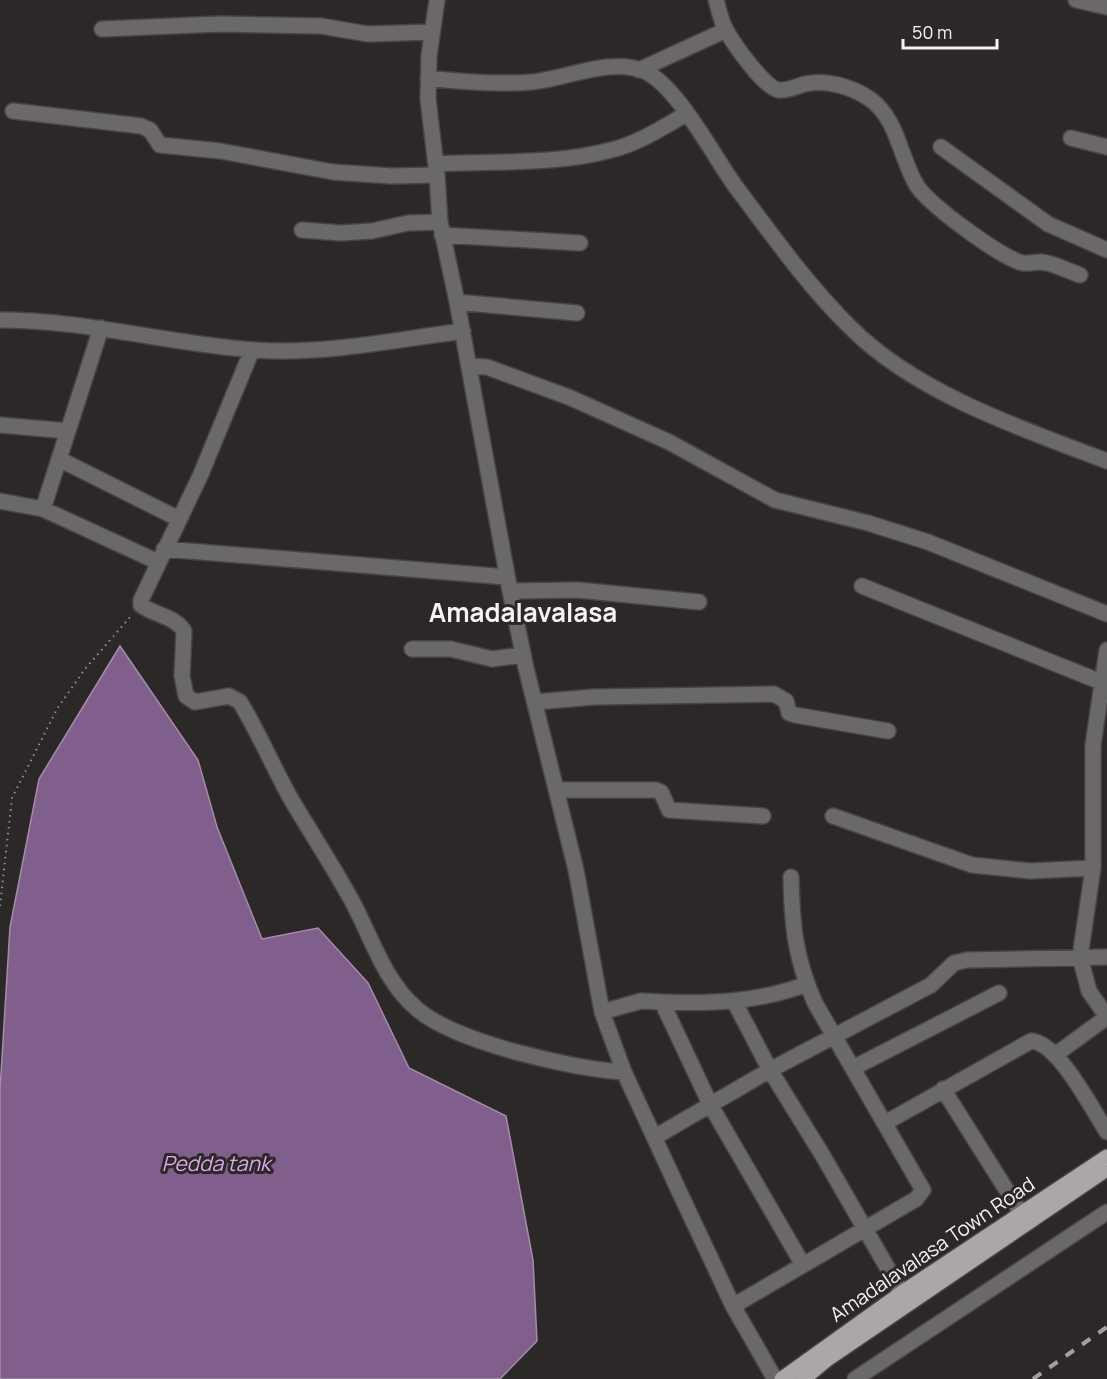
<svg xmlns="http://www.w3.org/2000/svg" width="1107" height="1379" font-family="Manrope,sans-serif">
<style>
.water{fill:#815f8c;stroke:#a48bab;stroke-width:1.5}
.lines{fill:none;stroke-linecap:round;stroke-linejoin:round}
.minor-casing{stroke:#484444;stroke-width:18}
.major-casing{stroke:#484444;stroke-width:18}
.path{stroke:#959292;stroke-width:2;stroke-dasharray:1.5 4.5;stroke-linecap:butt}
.minor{stroke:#6a6869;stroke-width:15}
.major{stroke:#aba7a9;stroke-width:15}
.rail{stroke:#a29f9f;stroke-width:4;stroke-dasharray:10 10;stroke-linecap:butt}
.labels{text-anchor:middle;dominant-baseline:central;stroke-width:6;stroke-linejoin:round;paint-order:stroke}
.street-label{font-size:20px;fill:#f5f2f3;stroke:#2c2828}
.water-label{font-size:21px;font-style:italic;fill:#dca8ec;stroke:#2c2828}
.district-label{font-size:26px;font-weight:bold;fill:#f5f2f3;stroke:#2c2828}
</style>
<rect width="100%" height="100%" fill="#2c2828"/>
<!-- water -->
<path class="water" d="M120 646 198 760 217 827 262 939 318 928 368 983 409 1068 506 1116 533 1260 537 1341 500 1379H0V1090L10 927 39 779Z"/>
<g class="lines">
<!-- minor casing -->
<g class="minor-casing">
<path id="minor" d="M437 0 429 56 428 99 437 175 440 222 457 302 510 591 526 668 576 870 602 1012 624 1072 679 1191 733 1306 775 1379
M716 0C719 10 721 21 726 30 733 43 765 89 779 90 788 91 797 86 805 84 827 79 852 87 870 99 898 119 900 158 917 186 932 207 994 252 1019 262 1027 265 1033 262 1041 262 1054 263 1068 271 1080 275
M1076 0 1107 7
M102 29 220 24 321 26 368 34 432 32
M639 70 726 30
M428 78C462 82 497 85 532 82 566 79 610 57 644 71 677 85 714 157 736 187 772 235 808 286 851 328 916 393 1022 429 1107 461
M13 111 141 126 150 130 160 145 220 151 333 172 392 176 437 175
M1071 138 1107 147
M941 147 1048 224 1107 250
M436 164C491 161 557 165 611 150 637 144 662 128 686 114
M302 230 341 233 372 231 408 223 440 222
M442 235 580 243
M457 302 577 313
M0 320C86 320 169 344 254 350 323 355 394 340 463 331
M252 350 201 474 141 600V605C154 615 175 616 184 631L182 676 186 696 195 702 229 696 240 702C259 733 273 767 291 799 311 833 333 866 352 901 372 938 384 981 417 1009 455 1042 572 1069 624 1072
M469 366 487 367 571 398 669 442 775 500 868 523 928 542 1107 614
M0 425 68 431
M59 459 179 519
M0 501 43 509 158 562
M43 509 101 328
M164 549 507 577
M862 586 1101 682
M510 591 578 590 699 602
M412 649H451L492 659 523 655
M1107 650 1093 745V868L1080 957 1089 991 1107 1017
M535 702 594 697 774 694 786 701 789 713 795 715 888 731
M557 790H656L661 792 669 810 763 816
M833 816 972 865 1030 871 1093 868
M662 1002C712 1004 759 1002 807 984
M735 1003 770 1070 823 1156 902 1293
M602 1012 641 1001 662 1002 711 1106 803 1265
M1055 1055 1107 1017
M853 1068 999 993
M943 1089 1021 1213
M885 1123 1031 1041C1058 1042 1092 1109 1107 1132
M655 1137 770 1070 931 985 954 963 967 960 1107 957
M733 1306 916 1199 923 1190 815 1003C795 958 792 925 791 877
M855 1379 1107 1212"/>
</g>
<!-- major casing -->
<g class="major-casing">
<path id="major" d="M782 1379 902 1293 1107 1157
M803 1379 827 1359 1102 1172"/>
</g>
<!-- path -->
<path class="path" d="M0 906 12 798 57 709 85 669 131 616"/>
<!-- minor -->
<use href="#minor" class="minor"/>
<!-- major -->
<use href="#major" class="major"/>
<!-- rail -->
<path class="rail" d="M1033 1379 1107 1327"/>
</g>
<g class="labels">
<!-- street labels -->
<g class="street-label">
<text transform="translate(932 1249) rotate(-34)">Amadalavalasa Town Road</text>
</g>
<!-- water labels -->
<g class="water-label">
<text x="216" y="1163">Pedda tank</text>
</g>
<!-- district labels -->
<g class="district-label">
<text x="523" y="612">Amadalavalasa</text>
</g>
</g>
<!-- scale -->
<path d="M903 39v9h94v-9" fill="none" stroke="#f5f2f3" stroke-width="3"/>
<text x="912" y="39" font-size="18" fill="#f5f2f3" stroke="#2c2828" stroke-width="4.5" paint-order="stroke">50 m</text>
</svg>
